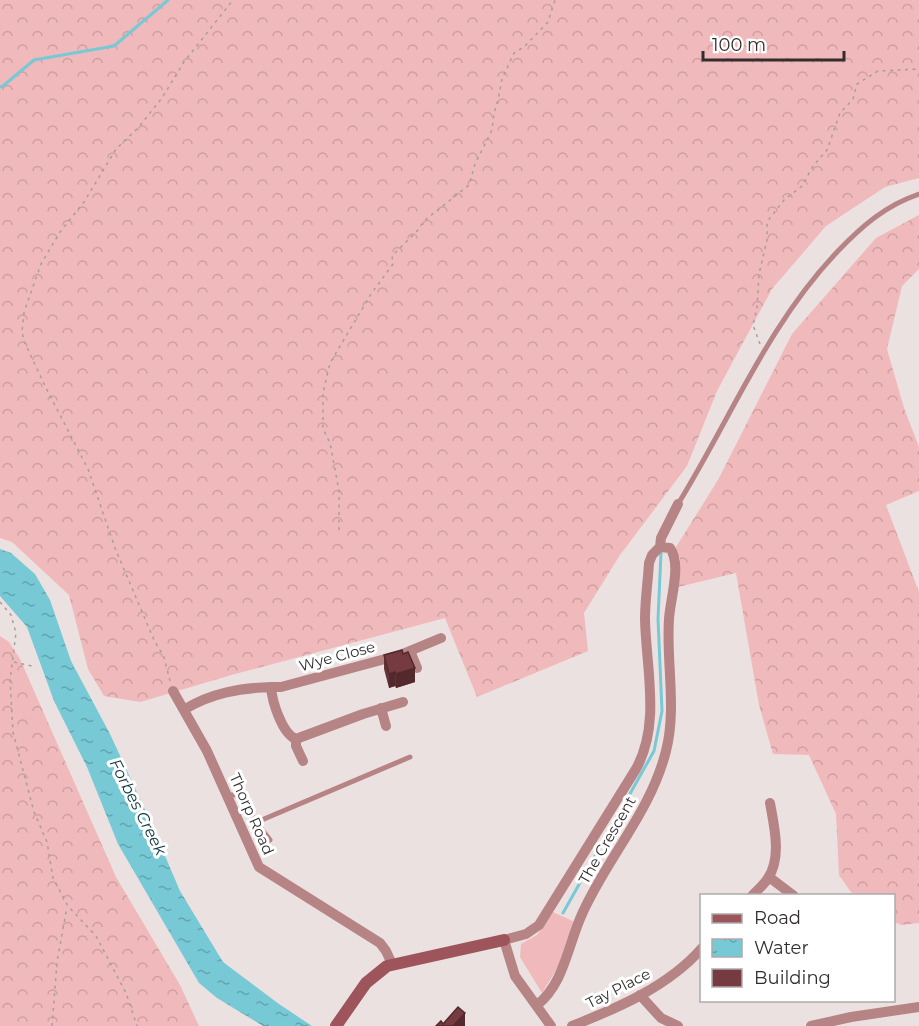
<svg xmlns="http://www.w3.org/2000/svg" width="919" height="1026" font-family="Montserrat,sans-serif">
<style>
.green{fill:#f0b9bb}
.forest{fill:url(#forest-crowns)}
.water{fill:url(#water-ripples)}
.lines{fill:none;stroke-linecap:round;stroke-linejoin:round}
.stream{stroke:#77c9d6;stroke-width:3}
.path{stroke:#a79e9e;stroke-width:1.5;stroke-dasharray:3 4.5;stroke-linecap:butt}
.lane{stroke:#b78486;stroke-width:5}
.street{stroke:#b78486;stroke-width:10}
.secondary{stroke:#9d545a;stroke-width:12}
.wall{fill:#653337}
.shaded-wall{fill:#53292d}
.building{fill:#763b40;stroke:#53292d;stroke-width:1.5}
.labels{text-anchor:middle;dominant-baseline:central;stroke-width:6;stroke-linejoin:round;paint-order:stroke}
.street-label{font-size:15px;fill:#322e2e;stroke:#fff}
.water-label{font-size:16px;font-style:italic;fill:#0c353b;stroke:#fff}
</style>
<defs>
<pattern id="forest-crowns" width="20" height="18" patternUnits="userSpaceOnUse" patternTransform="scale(1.5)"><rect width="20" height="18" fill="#f0b9bb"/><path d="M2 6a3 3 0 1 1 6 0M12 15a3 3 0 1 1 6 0" fill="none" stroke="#ce9fa1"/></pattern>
<pattern id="water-ripples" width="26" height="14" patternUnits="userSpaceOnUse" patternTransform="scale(1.5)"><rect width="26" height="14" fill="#77c9d6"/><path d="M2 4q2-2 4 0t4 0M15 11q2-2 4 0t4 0" fill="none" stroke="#62a4ae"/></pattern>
</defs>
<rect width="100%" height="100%" fill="#ece1e1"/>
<!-- green -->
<path class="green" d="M553 912 575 922 558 967 542 993 520 957 521 944 537 935Z"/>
<!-- forest -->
<path class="forest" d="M0 0H919V178L885 187 826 226 772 289 717 391 687 466 620 555 584 613 588 651 477 697 445 618 235 674 140 702 104 696 88 669 69 595 12 542 0 538Z
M919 215V269L902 286 887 349 904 408 919 447V491L886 505 919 592V923L901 925 894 922V896L853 895 839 875 836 814 809 755 773 754 759 705 736 573 678 587 680 559 676 547 718 480 792 334 876 238Z
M0 636 9 642 20 659 116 877 180 985 199 1026H0Z"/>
<!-- water -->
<path class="water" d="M0 549 11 553 35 574 50 600 71 661 110 734 148 816 180 891 223 962 279 1004 312 1026H263L217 998 199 983 118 844 87 767 54 701 27 627 0 596Z"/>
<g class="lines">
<!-- stream -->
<path class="stream" d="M0 87 3 86 34 60 114 46 168 0
M563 913 654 751 662 711 658 619 661 553"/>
<!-- path -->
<path class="path" d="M760 344 753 325 757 308 759 274 767 240V222L784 200 802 186 813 166 827 150 840 113 853 99 857 84 878 71 919 69
M339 530V491L330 443 323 429V393L330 363 371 294 393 264 392 256 418 230 424 221 469 185 475 164 492 130 494 113 498 100 502 79 514 53 524 47 548 22 555 0
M0 602 11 615 16 633 10 680 13 732 34 812 47 842 53 878 68 906 96 936 126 993 137 1026
M14 662 36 667
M170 681 164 657 154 640 115 548 88 469 46 388 24 341 22 332 24 312 41 264 60 232 84 202 116 149 138 128 162 98 184 62 233 0
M52 1026 57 962 67 907"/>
<!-- lane -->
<path class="lane" d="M678 504C731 418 768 324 838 251 862 226 886 205 919 194
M227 795H236L270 840
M257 822 410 757"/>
<!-- street -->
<path class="street" d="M410 651 417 668
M271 687H281L400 655 441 638
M173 691 207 751 259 867 380 943 386 951 392 964
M381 708 386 726
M185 709C212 693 240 688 271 687 272 701 282 734 296 739L363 714 403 702
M296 739V746L303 761
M769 877 794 896
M752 896C757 890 764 885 768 878 782 857 774 826 770 803
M640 995 661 1018 678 1026
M537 1005C565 983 568 943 583 912 608 857 651 811 666 751 677 708 666 662 669 619 670 600 682 564 670 548L660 547
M551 1026 515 976 504 940 526 934 539 925 636 769C661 724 646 668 645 619 645 600 648 581 649 563L652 555 660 547 661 538 678 504
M572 1026C618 1008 669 986 702 948
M811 1026 851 1017 919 1007"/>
<!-- secondary -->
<path class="secondary" d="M336 1026 366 983 387 966 504 940"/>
</g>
<!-- wall -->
<path class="wall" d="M384 655 415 682 396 688 395 686 389 688 384 669Z"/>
<!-- shaded-wall -->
<path class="shaded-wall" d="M415 668V682L396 688V674Z
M395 672V686L389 688V674Z
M465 1013V1026H453Z"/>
<!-- building -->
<path class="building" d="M402 650 403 654 408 652 415 668 396 674 395 672 389 674 384 655Z
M458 1007 465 1013 453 1026H436L441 1021 443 1024Z"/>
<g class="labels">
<!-- street labels -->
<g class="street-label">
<text transform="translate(337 656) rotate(-15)">Wye Close</text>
<text transform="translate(252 814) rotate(66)">Thorp Road</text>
<text transform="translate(607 840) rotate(-60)">The Crescent</text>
<text transform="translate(618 988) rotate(-27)">Tay Place</text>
</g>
<!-- water labels -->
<g class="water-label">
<text transform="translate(138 807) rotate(63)">Forbes Creek</text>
</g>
</g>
<!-- legend -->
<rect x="700" y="894" width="195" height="108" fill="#ffffff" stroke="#adabab" stroke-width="1.5"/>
<rect x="712" y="914" width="30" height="9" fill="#9d545a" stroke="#adabab" stroke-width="1.5"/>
<text x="754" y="924" font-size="18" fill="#322e2e">Road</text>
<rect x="712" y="939" width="30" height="18" fill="url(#water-ripples)" stroke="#adabab" stroke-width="1.5"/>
<text x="754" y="954" font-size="18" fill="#322e2e">Water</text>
<rect x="712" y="969" width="30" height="18" fill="#763b40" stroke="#adabab" stroke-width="1.5"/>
<text x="754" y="984" font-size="18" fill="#322e2e">Building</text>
<!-- scale -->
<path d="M703 51v9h141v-9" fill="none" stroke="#322e2e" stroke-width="3"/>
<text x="712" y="51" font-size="18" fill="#322e2e" stroke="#ffffff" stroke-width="4.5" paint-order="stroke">100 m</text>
</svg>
